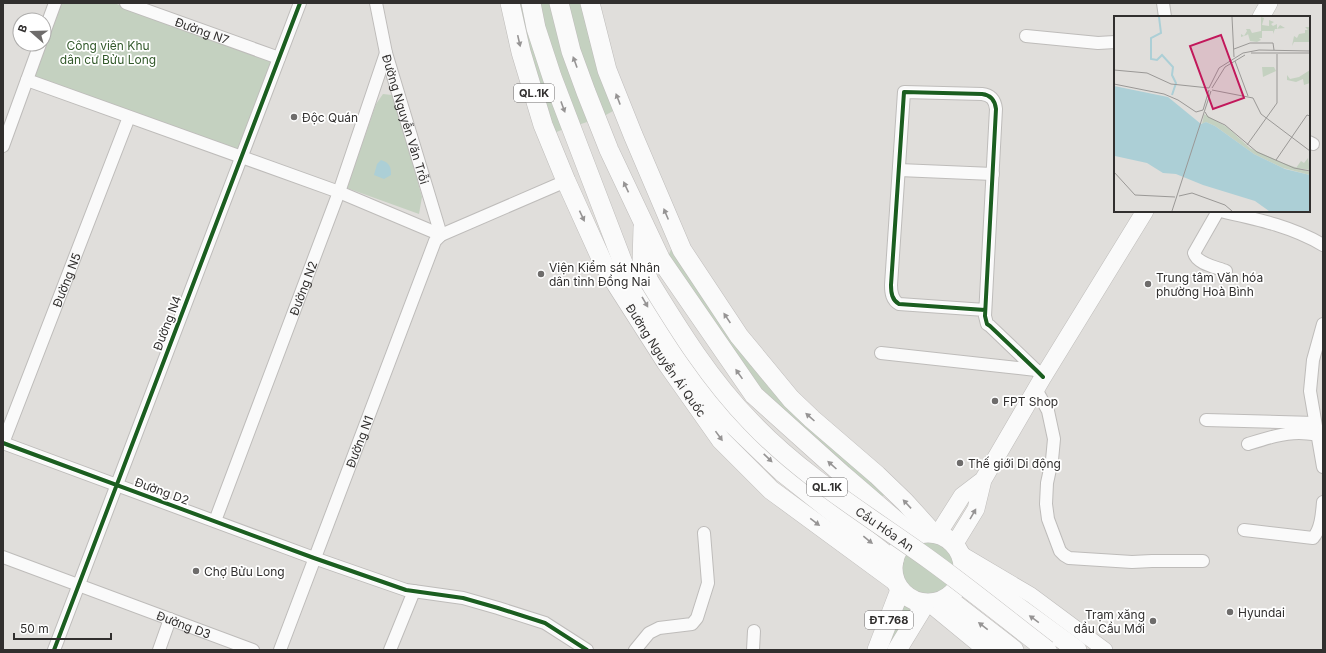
<svg xmlns="http://www.w3.org/2000/svg" width="1326" height="653" font-family="Inter,sans-serif">
<style>
.green{fill:#c4d1c0}
.water{fill:#accfd6}
.lines{fill:none;stroke-linecap:round;stroke-linejoin:round}
.minor-casing{stroke:#bebcba;stroke-width:14}
.tertiary-casing{stroke:#bebcba;stroke-width:16}
.secondary-casing{stroke:#bebcba;stroke-width:18}
.primary-casing{stroke:#bebcba;stroke-width:20}
.minor{stroke:#fafafa;stroke-width:12}
.tertiary{stroke:#fafafa;stroke-width:15}
.secondary{stroke:#fafafa;stroke-width:17}
.primary{stroke:#fafafa;stroke-width:19}
.primary-bridge-casing{stroke:#bebcba;stroke-width:20;stroke-linecap:butt}
.primary-bridge{stroke:#fafafa;stroke-width:19}
.cycleway-casing{stroke:#fff;stroke-width:6}
.cycleway{stroke:#1b5e20;stroke-width:4}
.oneway{fill:#969494}
.poi-dot{fill:#6e6c6b;stroke:#fff;stroke-width:1.5}
.labels{text-anchor:middle;dominant-baseline:central;stroke-width:3.5;stroke-linejoin:round;paint-order:stroke}
.shield{fill:#fff;stroke:#6f6d6d;stroke-width:1}
.shield-label{font-size:11px;font-weight:bold;fill:#312f2e}
.street-label{font-size:12px;fill:#312f2e;stroke:#fff}
.park-label{font-size:12px;fill:#32592a;stroke:#fff}
.poi-label{font-size:12px;fill:#312f2e;stroke:#fff;text-anchor:start}
.inset-river{fill:none;stroke:#accfd6;stroke-width:2}
.inset-road{fill:none;stroke:#9a9896;stroke-width:1}
.view{fill:#c2185b;fill-opacity:0.15;stroke:#c2185b;stroke-width:2}
.inset-edge{fill:none;stroke:#312f2e;stroke-width:2}
</style>
<rect width="100%" height="100%" fill="#e0dedb"/>
<!-- green -->
<path class="green" d="M60 3H114L273 61 239 151 34 77Z
M517 3H524L564 129 554 133Z
M539 3H552L590 121 578 125 543 26Z
M568 3H583L615 110 604 116 579 50Z
M383 94 392 95 401 121 422 197 419 214 347 188 376 104Z
M672 247 682 264 885 493 882 498 759 390 668 257Z
M900 568a28 28 0 1 1 56 0a28 28 0 1 1-56 0Z
M903 603 913 608 892 642 890 640Z"/>
<!-- water -->
<path class="water" d="M381 160C390 163 391 167 391 175L384 179 374 175 377 164Z"/>
<g class="lines">
<!-- minor casing -->
<g class="minor-casing">
<g id="minor">
<path id="s1" d="M126 3 279 58"/>
<path id="s2" d="M376 3 386 53 441 235"/>
<path d="M1163 3 1165 17"/>
<path d="M44 33 55 3"/>
<path d="M1026 36 1098 43 1115 42"/>
<path d="M27 80 339 192 441 235 566 181"/>
<path d="M1309 142 1313 144"/>
<path d="M3 146 40 44"/>
<path d="M899 170 993 174"/>
<path d="M1218 211 1194 253C1197 264 1216 267 1226 271"/>
<path d="M1220 211C1256 219 1291 226 1323 245"/>
<path d="M985 310 899 304C892 300 891 293 891 285L904 92 982 94C991 95 995 100 996 109L985 316 987 324 990 326 1036 370 1043 377"/>
<path d="M1323 324 1313 360 1310 391 1323 467"/>
<path d="M881 353 1036 370"/>
<path d="M1036 389 1048 411 1054 439 1052 460 1047 483 1046 504 1048 519 1060 551 1064 555 1069 558 1132 562 1152 561H1203"/>
<path d="M1206 420 1315 423"/>
<path d="M3 443 314 558 406 590 463 598 498 608 545 623 587 650"/>
<path id="s3" d="M3 443 129 117"/>
<path d="M1248 444C1264 439 1282 433 1299 433 1305 433 1312 434 1318 435"/>
<path id="s4" d="M215 521 339 192 386 53"/>
<path d="M1244 530 1313 538C1321 529 1322 514 1323 502"/>
<path id="s5" d="M3 557 253 650"/>
<path d="M54 650 300 3"/>
<path d="M159 650 170 619"/>
<path id="s6" d="M280 650 435 241 441 235"/>
<path d="M390 650 414 591"/>
<path d="M635 650 649 633 659 628 692 624 697 618 708 583 704 533"/>
<path d="M753 650 754 631"/>
</g>
</g>
<!-- tertiary casing -->
<g class="tertiary-casing">
<path id="tertiary" d="M960 553 1031 595 1105 650"/>
</g>
<!-- secondary casing -->
<g class="secondary-casing">
<path id="secondary" d="M1261 17 1269 3
M938 534 962 496 983 480
M954 545 976 509 983 480 1043 377 1145 211"/>
</g>
<!-- primary casing -->
<g class="primary-casing">
<g id="primary">
<path id="s7" d="M510 3 521 52 543 125 566 181 604 265 666 362 721 440 771 490 895 581"/>
<path d="M531 3 536 28 552 77 625 268 658 324 705 392 727 419 782 472 894 561"/>
<path d="M559 3 571 51 586 92 609 150 661 260 754 395 843 475 914 536"/>
<path d="M590 3 607 70 633 135 682 250 739 336 791 399 812 419 877 475 905 502 933 533"/>
<path d="M643 227 642 263 649 281"/>
<circle cx="928" cy="568" r="35"/>
<path d="M963 567 1077 650"/>
<path d="M947 598 1014 650"/>
<path d="M932 604 988 650"/>
<path d="M877 650 900 590"/>
<path d="M897 650 925 604"/>
</g>
</g>
<!-- minor -->
<use href="#minor" class="minor"/>
<!-- tertiary -->
<use href="#tertiary" class="tertiary"/>
<!-- secondary -->
<use href="#secondary" class="secondary"/>
<!-- primary -->
<use href="#primary" class="primary"/>
<!-- primary-bridge casing -->
<g class="primary-bridge-casing">
<g id="primary-bridge">
<path id="s8" d="M649 281C679 330 710 380 751 422 803 477 869 516 930 560 970 589 1008 620 1047 650"/>
</g>
</g>
<!-- primary-bridge -->
<use href="#primary-bridge" class="primary-bridge"/>
<!-- cycleway casing -->
<g class="cycleway-casing">
<path id="cycleway" d="M985 310 899 304C892 300 891 293 891 285L904 92 982 94C991 95 995 100 996 109L985 316 987 324 990 326 1036 370 1043 377
M3 443 314 558 406 590 463 598 498 608 545 623 587 650
M54 650 300 3"/>
</g>
<!-- cycleway -->
<use href="#cycleway" class="cycleway"/>
</g>
<!-- one-way arrows -->
<defs><path id="oneway-solid" d="M-6-.8H1V-3.2L6.5 0L1 3.2V.8H-6Z"/></defs>
<g class="oneway">
<use href="#oneway-solid" transform="translate(519 41) rotate(77)"/>
<use href="#oneway-solid" transform="translate(575 62) rotate(-110)"/>
<use href="#oneway-solid" transform="translate(618 99) rotate(-111)"/>
<use href="#oneway-solid" transform="translate(563 107) rotate(70)"/>
<use href="#oneway-solid" transform="translate(626 187) rotate(-115)"/>
<use href="#oneway-solid" transform="translate(666 214) rotate(-113)"/>
<use href="#oneway-solid" transform="translate(582 216) rotate(65)"/>
<use href="#oneway-solid" transform="translate(645 302) rotate(60)"/>
<use href="#oneway-solid" transform="translate(727 318) rotate(-124)"/>
<use href="#oneway-solid" transform="translate(739 374) rotate(-125)"/>
<use href="#oneway-solid" transform="translate(810 417) rotate(-138)"/>
<use href="#oneway-solid" transform="translate(719 436) rotate(54)"/>
<use href="#oneway-solid" transform="translate(768 458) rotate(44)"/>
<use href="#oneway-solid" transform="translate(832 465) rotate(-138)"/>
<use href="#oneway-solid" transform="translate(907 504) rotate(-133)"/>
<use href="#oneway-solid" transform="translate(973 514) rotate(-60)"/>
<use href="#oneway-solid" transform="translate(815 522) rotate(37)"/>
<use href="#oneway-solid" transform="translate(868 540) rotate(39)"/>
<use href="#oneway-solid" transform="translate(1034 619) rotate(-144)"/>
<use href="#oneway-solid" transform="translate(983 626) rotate(-142)"/>
</g>
<!-- markers -->
<g class="poi-dot">
<circle cx="294" cy="117" r="4"/>
<circle cx="541" cy="274" r="4"/>
<circle cx="1148" cy="284" r="4"/>
<circle cx="995" cy="401" r="4"/>
<circle cx="960" cy="463" r="4"/>
<circle cx="196" cy="571" r="4"/>
<circle cx="1230" cy="612" r="4"/>
<circle cx="1153" cy="621" r="4"/>
</g>
<g class="labels">
<!-- shield labels -->
<g class="shield">
<rect x="514" y="84" width="40" height="18" rx="3"/>
<rect x="807" y="478" width="40" height="18" rx="3"/>
<rect x="865" y="611" width="48" height="18" rx="3"/>
</g>
<g class="shield-label">
<text x="534" y="93">QL.1K</text>
<text x="827" y="487">QL.1K</text>
<text x="889" y="620">ĐT.768</text>
</g>
<!-- street labels -->
<g class="street-label">
<text stroke="none"><textPath href="#s1" startOffset="81">Đường N7</textPath></text>
<text stroke="none"><textPath href="#s2" startOffset="120">Đường Nguyễn Văn Trỗi</textPath></text>
<text stroke="none"><textPath href="#s3" startOffset="175">Đường N5</textPath></text>
<text stroke="none"><textPath href="#s4" startOffset="249">Đường N2</textPath></text>
<text transform="translate(167 323) rotate(-69)">Đường N4</text>
<text stroke="none"><textPath href="#s7" startOffset="393">Đường Nguyễn Ái Quốc</textPath></text>
<text stroke="none"><textPath href="#s6" startOffset="223">Đường N1</textPath></text>
<text transform="translate(162 491) rotate(20)">Đường D2</text>
<text stroke="none"><textPath href="#s8" startOffset="346">Cầu Hóa An</textPath></text>
<text stroke="none"><textPath href="#s5" startOffset="193">Đường D3</textPath></text>
</g>
<!-- park labels -->
<g class="park-label">
<text x="108" y="45">Công viên Khu<tspan x="108" dy="14">dân cư Bửu Long</tspan></text>
</g>
<!-- poi labels -->
<g class="poi-label">
<text x="302" y="117">Độc Quán</text>
<text x="549" y="267">Viện Kiểm sát Nhân<tspan x="549" dy="14">dân tỉnh Đồng Nai</tspan></text>
<text x="1156" y="277">Trung tâm Văn hóa<tspan x="1156" dy="14">phường Hoà Bình</tspan></text>
<text x="1003" y="401">FPT Shop</text>
<text x="968" y="463">Thế giới Di động</text>
<text x="204" y="571">Chợ Bửu Long</text>
<text x="1238" y="612">Hyundai</text>
<text x="1145" y="614" text-anchor="end">Trạm xăng<tspan x="1145" dy="14">dầu Cầu Mới</tspan></text>
</g>
</g>
<!-- overview -->
<g transform="translate(1114 16)">
<rect width="196" height="196" fill="#e0dedb"/>
<path d="M147 1 150 2 148 9 155 10V4L160 6 157 8 159 10 163 8V13L166 9 171 12 161 13 159 18V15H148V22H145L147 24 143 26 136 25 134 18 133 19 127 21V18L130 20 133 15 132 13H136L138 17 147 15ZM191 11H196V26H180L178 30 180 20 183 22 185 18 191 17V14H194ZM148 51H160L162 55 149 61ZM196 54V67L190 69 189 63 182 66 173 64V59L176 63 185 61ZM90 98 113 111 136 132 169 147 196 156V159L169 152 140 138 101 110 92 106 88 108ZM194 142 196 154 182 152 187 145 190 147Z" fill="#c4d1c0"/>
<path d="M0 70 54 81 87 108 92 106 101 110 140 138 171 153 196 159V195H155L141 185 89 169 62 158 49 157 33 147 1 140Z" fill="#accfd6"/>
<path class="inset-river" d="M45 1 47 17 37 22V43L43 44 48 39 59 51 58 59 62 67 58 79"/>
<path class="inset-road" d="M118 1 120 41M120 33 136 27H159L160 34M137 37H196M121 45 134 80M0 54 33 57 57 68 95 72M0 68 50 78 64 84 82 96 89 94M95 72 105 52 129 37 145 34 196 35M98 72 111 51 131 39M98 74 139 82 147 98 196 135M89 94 95 74M91 96 94 101 111 109 143 136 180 152 196 155M133 129 163 87V38M162 144 193 99 196 100M0 156 21 179 61 181M65 180 78 177 111 189 118 195M58 195 97 75"/>
<path class="view" d="M107 19 130 82 99 93 76 30Z"/>
<rect width="196" height="196" class="inset-edge"/>
</g>
<!-- border -->
<rect width="1326" height="653" fill="none" stroke="#312f2e" stroke-width="8"/>
<!-- north arrow -->
<g transform="translate(32 32) rotate(290)"><circle r="19" fill="#ffffff" stroke="#adacab"/>
<path d="M0-3L7 15L0 10L-7 15Z" fill="#6e6c6b"/>
<text y="-6" font-size="11" font-weight="bold" text-anchor="middle" fill="#312f2e">B</text>
</g>
<!-- scale -->
<path d="M14 633v6h97v-6" fill="none" stroke="#312f2e" stroke-width="2"/>
<text x="20" y="633" font-size="12" fill="#312f2e" stroke="#ffffff" stroke-width="3" paint-order="stroke">50 m</text>
</svg>
